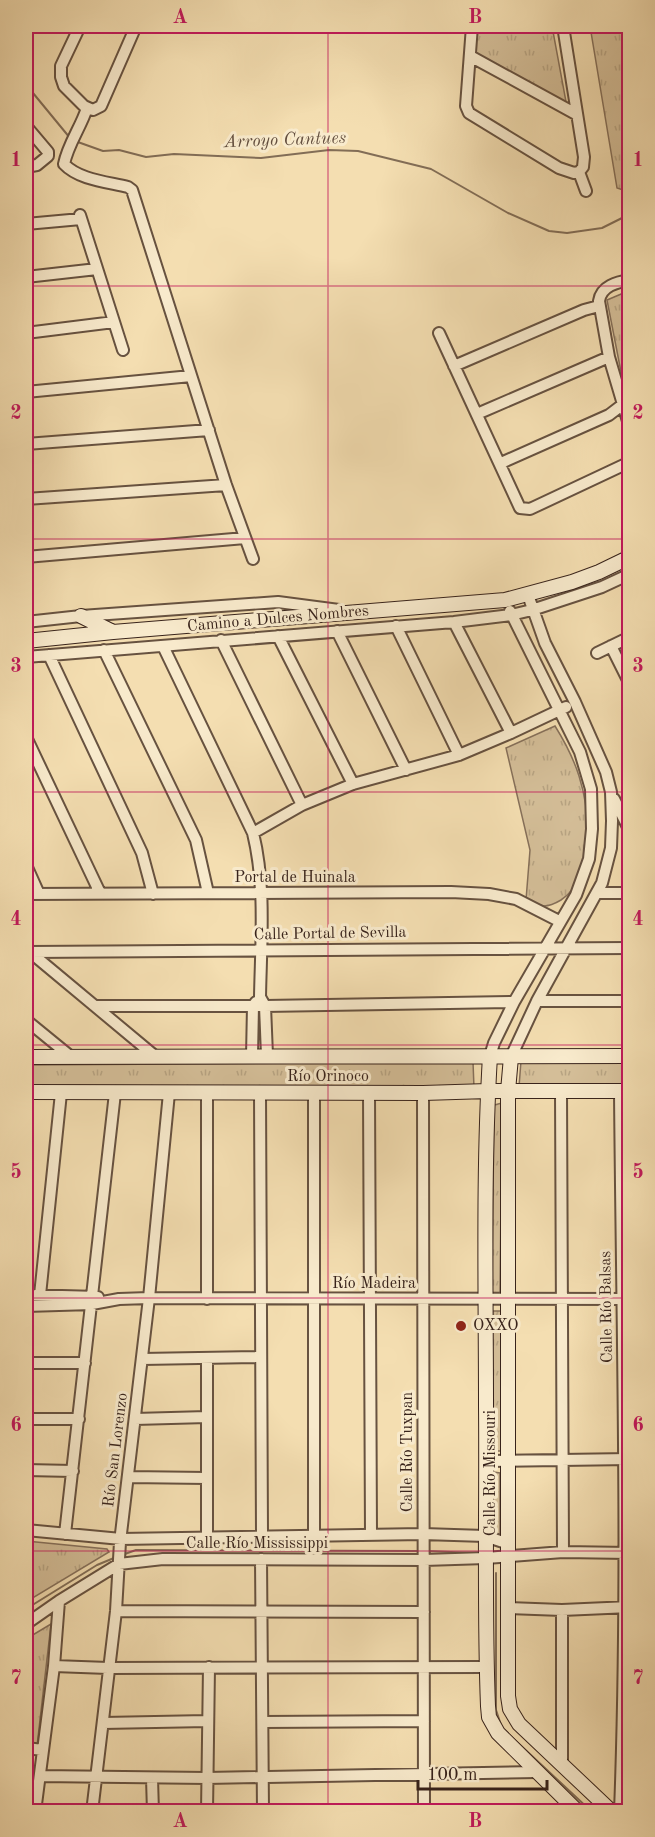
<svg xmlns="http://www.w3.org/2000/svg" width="655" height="1837" font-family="'Old Standard TT',serif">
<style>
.grass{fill:url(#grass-tufts);stroke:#86705a;stroke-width:1.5}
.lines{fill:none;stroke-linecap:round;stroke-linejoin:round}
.stream{stroke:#826d56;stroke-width:2}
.street-casing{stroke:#675240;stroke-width:14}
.secondary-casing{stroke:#38231b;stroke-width:16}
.street{stroke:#f8eacc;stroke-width:10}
.secondary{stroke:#f8eacc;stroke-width:14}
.grid{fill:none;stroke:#c2185b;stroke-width:1.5;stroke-opacity:0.55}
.poi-dot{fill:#8f2418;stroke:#f8eacc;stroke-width:2}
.labels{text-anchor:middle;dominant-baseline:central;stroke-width:6;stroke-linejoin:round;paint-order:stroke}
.street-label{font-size:16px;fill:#38231b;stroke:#f8eacc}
.poi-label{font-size:16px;fill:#38231b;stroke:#f8eacc;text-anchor:start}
.water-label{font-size:18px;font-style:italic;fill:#634e3e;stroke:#f8eacc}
.neatline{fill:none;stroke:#c2185b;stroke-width:2}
.grid-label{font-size:20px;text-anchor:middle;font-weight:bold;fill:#c2185b}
</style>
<defs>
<pattern id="grass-tufts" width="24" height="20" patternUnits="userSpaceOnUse" patternTransform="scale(1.5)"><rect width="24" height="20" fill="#d4be98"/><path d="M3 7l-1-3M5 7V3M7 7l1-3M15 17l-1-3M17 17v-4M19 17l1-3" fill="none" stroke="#b7a382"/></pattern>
</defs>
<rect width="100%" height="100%" fill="#f4deb1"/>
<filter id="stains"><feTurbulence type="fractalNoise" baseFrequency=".00333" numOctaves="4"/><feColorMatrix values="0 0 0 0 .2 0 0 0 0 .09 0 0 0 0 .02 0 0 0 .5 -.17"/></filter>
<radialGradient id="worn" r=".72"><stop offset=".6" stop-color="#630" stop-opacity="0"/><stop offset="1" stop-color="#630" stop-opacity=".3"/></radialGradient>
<!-- grass -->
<path class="grass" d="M477 26H552L567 107 475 56Z
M590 26H629V192L617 188Z
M626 292 630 296 629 367 621 372 607 300Z
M555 726C565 742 573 757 579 776 590 811 596 877 561 900 556 903 549 906 544 906 538 905 531 902 526 900L530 850 506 748Z
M521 1061 629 1063V1087H519Z
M473 1062 474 1088 26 1085V1065Z
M502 1103 500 1294 492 1295 494 1105Z
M491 1311H501L502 1451H490Z
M493 1472 500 1473V1538L493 1533Z
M26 1541 107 1549 109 1552 26 1602Z
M51 1624 37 1746 26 1744V1639Z"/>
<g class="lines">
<!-- stream -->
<path class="stream" d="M26 78 33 93 70 138
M75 141 103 151 119 150 146 157 174 154 261 158 329 150 358 151 431 169 508 213 549 231 567 233 602 228 630 214
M427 1551 475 1553
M122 1555 136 1550 419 1551
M496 1573V1710L502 1728 592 1812
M26 1609 97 1565 114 1558"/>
<!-- street casing -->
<g class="street-casing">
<path id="street" d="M80 26 61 66V77L64 86 84 106 93 110 101 106 136 26
M472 26 466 106 469 113 559 168 574 173 579 172
M563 26 584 157 583 167 579 172
M470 56 576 114
M87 108C81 127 68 144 64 164 79 180 108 182 128 187L132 190 226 485 253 559
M26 126 48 152V156L37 165 26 167
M579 172 586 191
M80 215 123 350
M26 224 81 219
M26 277 97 269
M630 280C617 282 601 286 599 301L609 357 630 428
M26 333 114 322
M439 333 520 508 530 509 630 462
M454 366 584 310 599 306
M26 392 191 376
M477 414 609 357
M26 444 209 430
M501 463 609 415 630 399
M26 499 226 485
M26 557 245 538
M26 622 81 616 278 602 339 610
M454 622 511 733
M396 626 459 755
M337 631 406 770
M278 636 353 784
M221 640 302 805
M163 646 253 833C266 886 261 942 260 997L265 1006 267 1055
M611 646 630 684
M104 650 196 840 208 893
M597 653 630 637
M49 655 142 853 153 894
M26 657 454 622 511 615 532 610 602 587 630 574
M26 737 100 893
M614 799 630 831
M253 833 302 805 353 784 459 755 511 733 566 707
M26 865 39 894
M598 893H630
M26 894 451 892 489 894 516 899 559 921
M30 952 630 948
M30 952 156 1057
M537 1001H630
M95 1006H265L514 1002
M26 1020 70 1056
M252 1056 253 1006 256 1002
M490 1056 494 1043 514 1002 576 895 589 859 592 829 591 789 580 752 510 611
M511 1057 537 1001 602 883 611 848 612 821 611 792 606 772 575 702 545 643 528 595
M561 1091 563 1552
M620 1091C622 1331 629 1572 620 1812
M207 1093V1299
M260 1093 262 1535
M314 1093V1536
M369 1093 371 1534
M423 1093 424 1812
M26 1295 98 1297
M40 1295 61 1093
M26 1306 92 1304 119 1299 149 1298 630 1299
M207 1358V1538
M142 1359 260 1357
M26 1363H85
M26 1419H79
M135 1419 207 1417
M486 1461 630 1459
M26 1470 73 1471
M128 1477 207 1478
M26 1530 121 1539 423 1534 485 1536 506 1543
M65 1534 115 1093
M261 1559 263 1812
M508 1608 562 1610 630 1607
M116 1611 424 1612
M26 1624 59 1601 119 1564 163 1559 424 1560 486 1558 563 1552 629 1553
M54 1666 108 1668 486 1667
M263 1722 424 1721
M103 1723 207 1721
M26 1748 43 1750
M562 1763V1610
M40 1776 207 1778 537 1772
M152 1778 153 1812
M35 1812 54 1666 59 1601
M92 1812 116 1611 120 1542 149 1298 169 1093
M207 1812 209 1667"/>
</g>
<!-- secondary casing -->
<g class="secondary-casing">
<path id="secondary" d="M81 616 113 632
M26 641 113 632 505 600 572 582 599 572 630 557
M490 1056C483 1172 486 1290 486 1406 487 1506 484 1606 488 1706L489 1717 498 1733 578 1812
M26 1057 630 1056
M511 1057 508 1091V1696L510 1709 519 1724 612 1812
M26 1092 423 1093 488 1091H630"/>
</g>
<!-- street -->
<use href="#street" class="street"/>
<!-- secondary -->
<use href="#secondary" class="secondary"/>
</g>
<!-- grid -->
<path class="grid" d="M328 26V1812M26 286H630M26 539H630M26 792H630M26 1045H630M26 1298H630M26 1551H630"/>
<!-- markers -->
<circle class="poi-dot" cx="461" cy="1326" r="6"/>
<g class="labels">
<!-- street labels -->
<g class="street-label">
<text transform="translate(278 619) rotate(-5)">Camino a Dulces Nombres</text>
<text x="295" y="878">Portal de Huinala</text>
<text transform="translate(330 934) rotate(-1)">Calle Portal de Sevilla</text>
<text x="328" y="1077">Río Orinoco</text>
<text x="374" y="1284">Río Madeira</text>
<text transform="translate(607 1307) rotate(-91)">Calle Río Balsas</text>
<text transform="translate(116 1450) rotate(-83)">Río San Lorenzo</text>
<text transform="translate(408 1452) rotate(-90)">Calle Río Tuxpan</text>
<text transform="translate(491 1473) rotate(-90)">Calle Río Missouri</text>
<text x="257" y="1544">Calle Río Mississippi</text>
</g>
<!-- poi labels -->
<g class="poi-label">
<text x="473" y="1326">OXXO</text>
</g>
<!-- water labels -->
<g class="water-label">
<text transform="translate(285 140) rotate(-2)">Arroyo Cantues</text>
</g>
</g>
<!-- margin -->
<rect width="655" height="1837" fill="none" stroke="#f4deb1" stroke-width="66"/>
<!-- scale -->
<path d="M418 1780v9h129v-9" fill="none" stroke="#38231b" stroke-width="3"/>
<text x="427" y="1780" font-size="18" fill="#38231b" stroke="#f8eacc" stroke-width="4.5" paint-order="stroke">100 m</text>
<rect x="33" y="33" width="589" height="1771" class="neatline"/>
<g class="grid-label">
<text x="180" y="23">A</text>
<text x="475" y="23">B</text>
<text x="16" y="166">1</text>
<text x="638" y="166">1</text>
<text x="16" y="419">2</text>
<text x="638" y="419">2</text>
<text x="16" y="672">3</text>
<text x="638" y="672">3</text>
<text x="16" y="925">4</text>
<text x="638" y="925">4</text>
<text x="16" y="1178">5</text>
<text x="638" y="1178">5</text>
<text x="16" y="1431">6</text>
<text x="638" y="1431">6</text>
<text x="16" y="1684">7</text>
<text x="638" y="1684">7</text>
<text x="180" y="1827">A</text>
<text x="475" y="1827">B</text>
</g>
<rect width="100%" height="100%" filter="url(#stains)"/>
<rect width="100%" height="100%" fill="url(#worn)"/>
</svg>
